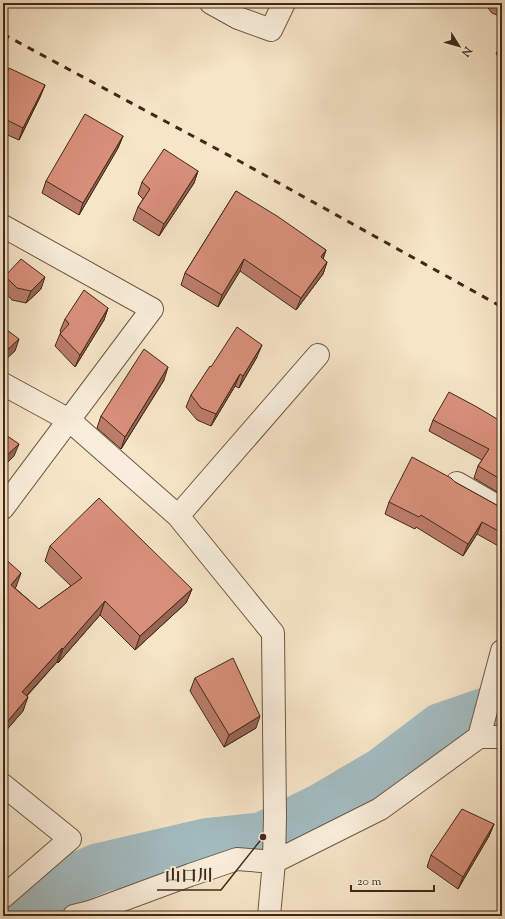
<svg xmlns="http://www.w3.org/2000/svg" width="505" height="919" font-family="'Sorts Mill Goudy','Noto Serif JP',serif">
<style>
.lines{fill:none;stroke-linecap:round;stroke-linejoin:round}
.river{stroke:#a3bcc1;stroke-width:50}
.street-casing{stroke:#6f5744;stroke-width:24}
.street{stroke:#f9eedb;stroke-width:22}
.rail{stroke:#422818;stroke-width:3;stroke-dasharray:7 7;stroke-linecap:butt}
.wall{fill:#bb7c6a;stroke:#422818}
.shaded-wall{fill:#986556;stroke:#422818}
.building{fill:#d9907b;stroke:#422818}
.leader{fill:none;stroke:#422818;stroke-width:1.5}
.callout-dot{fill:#422818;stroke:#f9eedb;stroke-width:1.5}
.callout-label{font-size:16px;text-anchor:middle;font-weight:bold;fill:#422818;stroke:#f9eedb;stroke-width:3.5;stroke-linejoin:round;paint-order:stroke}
</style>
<rect width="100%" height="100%" fill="#f6e5c7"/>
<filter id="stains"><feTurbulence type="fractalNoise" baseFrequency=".005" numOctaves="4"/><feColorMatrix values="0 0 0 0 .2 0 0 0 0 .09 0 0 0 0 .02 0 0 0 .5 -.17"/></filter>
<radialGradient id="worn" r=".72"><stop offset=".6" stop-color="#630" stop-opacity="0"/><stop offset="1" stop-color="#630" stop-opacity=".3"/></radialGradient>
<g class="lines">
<!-- river -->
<path class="river" d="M14 916 46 891 99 868 207 843 254 838 263 837 320 809 383 772 441 728 502 707"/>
<!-- street casing -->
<g class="street-casing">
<path id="street" d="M211 3 238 18 271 30 284 3
M3 226 152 309 3 508
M3 384 69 420 178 516 273 633 275 816 274 862 269 916
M457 483 502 509
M178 516 318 355
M479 737 502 651
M3 785 70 839 3 897
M74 916 90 912 190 875 237 859 274 862 380 809 479 737H502"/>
</g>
<!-- street -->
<use href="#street" class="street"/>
<!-- rail -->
<path class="rail" d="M3 34 241 162 502 307"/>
</g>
<!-- wall -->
<path class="wall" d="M484 3H502V17L492 13Z
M502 40V60L496 54Z
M3 81 45 85 40 97 19 140 3 133Z
M123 136 118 148 79 215 42 193 46 181Z
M198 171 194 183 159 236 133 220 138 207 143 199 138 194 142 182Z
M236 191 326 250 323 259 327 262 323 274 296 310 240 271 218 307 181 285 185 273Z
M5 276 41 289 26 303 12 300 3 290V282Z
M108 308 104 320 75 367 55 346 60 334 61 332 60 331 65 319Z
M257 357 239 388 235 386 211 426 197 420 186 407 191 395 211 367Z
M164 380 121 449 97 428 101 416Z
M433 420 502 422V495L474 478 478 466 482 460 429 431Z
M455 482 502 508V548L477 534 463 556 416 527 415 529 385 514 389 502Z
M50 546 192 589 186 603 135 650 100 615 58 663 57 662 27 696 23 711 3 734V557L16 587 15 588 39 609 71 586 45 561Z
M195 678 256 728 224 747 190 691Z
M494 824 489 836 458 889 427 867 431 855Z"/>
<!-- shaded-wall -->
<path class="shaded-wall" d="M45 85 40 97 19 140 23 128Z
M123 136 118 148 79 215 83 203Z
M198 171 194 183 159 236 164 224Z
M326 250 322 262 321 257Z
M244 259 240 271 218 307 222 295Z
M327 262 323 274 296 310 301 298Z
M45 277 41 289 26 303 31 291Z
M108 308 104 320 75 367 80 355Z
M19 339 15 351 3 362V356L4 353Z
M262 345 257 357 239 388 243 376Z
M168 367 164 380 121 449 125 437Z
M240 374 235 386 211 426 216 414Z
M19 444 14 456 3 467V459Z
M482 522 477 534 463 556 468 544Z
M21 573 16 587 6 599 11 585Z
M192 589 186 603 135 650 140 636Z
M105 601 100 615 58 663 63 649Z
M62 648 57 662 17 706 22 692Z
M28 697 23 711 3 734 8 721Z
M260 716 256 728 224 747 229 735Z
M494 824 489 836 458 889 463 877Z"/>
<!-- building -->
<path class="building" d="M9 68 45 85 23 128 3 118V81Z
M85 114 123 136 83 203 46 181Z
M164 149 198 171 164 224 138 207 150 189 142 182Z
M236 191 277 216 326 250 321 257 327 262 301 298 244 259 222 295 185 273Z
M21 259 45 277 31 291 17 288 5 276Z
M84 290 108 308 80 355 60 334 69 324 65 319Z
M3 327 19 339 4 353H3Z
M237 327 262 345 243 376 240 374 216 414 201 408 191 395 210 366 211 367Z
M144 349 168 367 125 437 101 416Z
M449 392 477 407 502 422V480L478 466 489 449 433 420Z
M3 433 19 444 3 459Z
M412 457 451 478 455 482 502 508V533L482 522 468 544 421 515 419 517 389 502Z
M99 498 192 589 140 636 105 601 63 649 62 648 22 692 28 697 8 721 3 717V557L21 573 11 585 39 609 82 578 50 546Z
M233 658 260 716 229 735 195 678Z
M462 809 494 824 463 877 431 855Z"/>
<!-- callouts -->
<path class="leader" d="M263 837L221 890H157"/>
<circle class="callout-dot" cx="263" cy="837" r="4"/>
<g class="callout-label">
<text x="189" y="881">山口川</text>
</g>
<!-- margin -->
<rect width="505" height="919" fill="none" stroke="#f6e5c7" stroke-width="16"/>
<rect x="4" y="4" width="497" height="911" fill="none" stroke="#422818" stroke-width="2"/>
<rect x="8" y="8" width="489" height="903" fill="none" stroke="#422818"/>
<!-- north arrow -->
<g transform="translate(459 46) rotate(127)" stroke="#f9eedb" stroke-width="3" paint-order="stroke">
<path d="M0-3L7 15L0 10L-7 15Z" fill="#422818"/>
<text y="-6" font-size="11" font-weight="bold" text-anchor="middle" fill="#422818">N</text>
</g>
<!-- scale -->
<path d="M351 885v6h83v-6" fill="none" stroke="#422818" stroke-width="2"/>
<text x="357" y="885" font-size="12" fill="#422818" stroke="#f9eedb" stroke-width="3" paint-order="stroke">20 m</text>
<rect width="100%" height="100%" filter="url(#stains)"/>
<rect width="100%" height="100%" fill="url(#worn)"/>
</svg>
